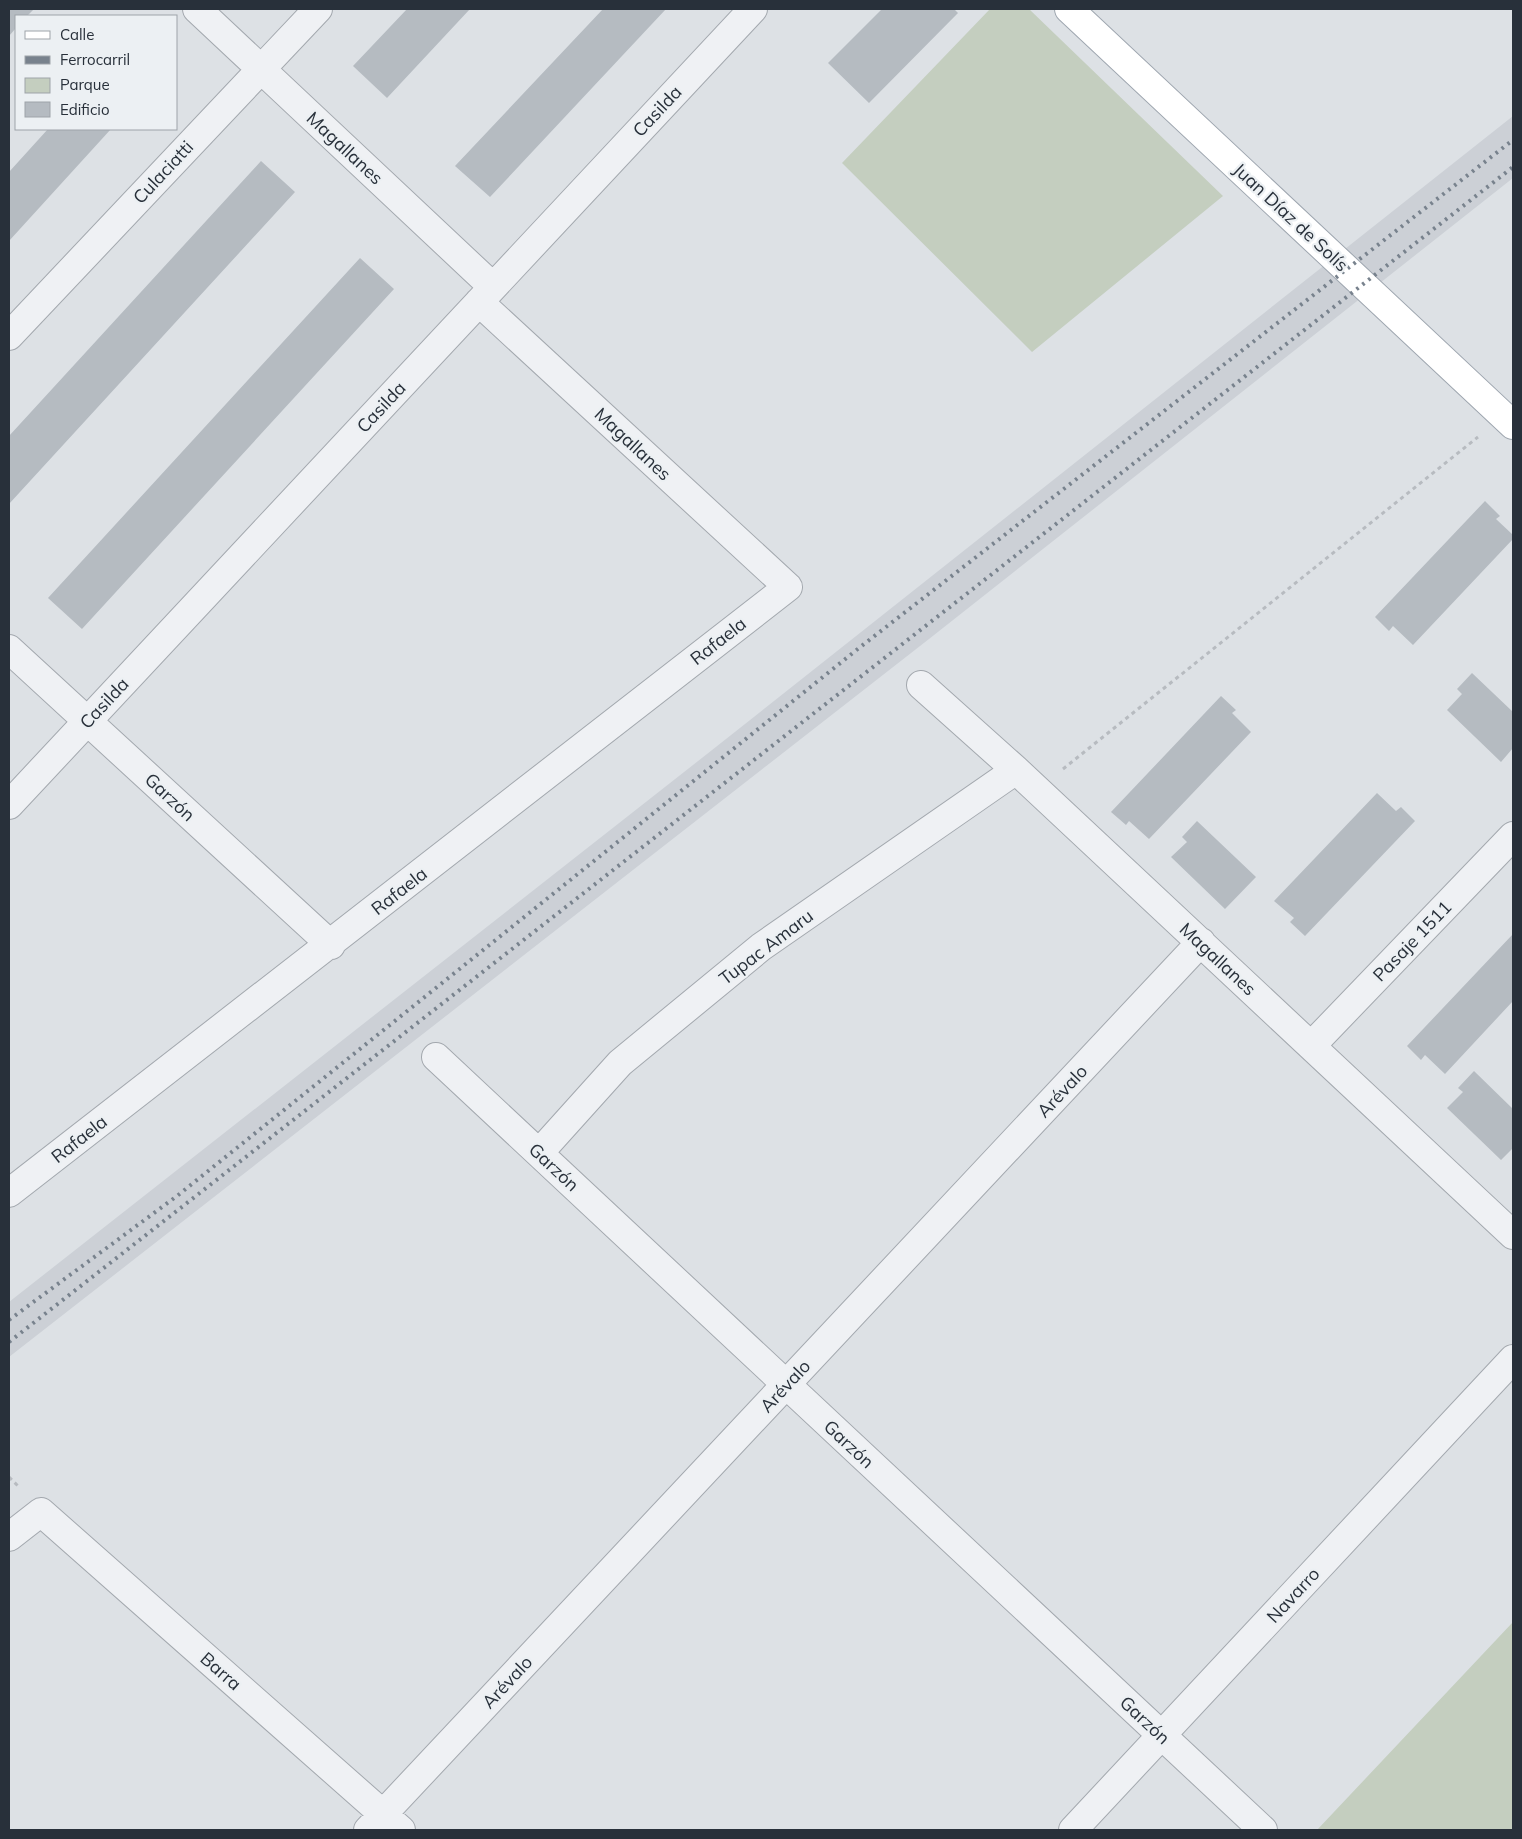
<svg xmlns="http://www.w3.org/2000/svg" width="1522" height="1839" font-family="Mulish,sans-serif">
<style>
.built{fill:#ccd0d6}
.green{fill:#c4cebf}
.building{fill:#b5bbc1}
.lines{fill:none;stroke-linecap:round;stroke-linejoin:round}
.minor-casing{stroke:#a3a8ae;stroke-width:30}
.major-casing{stroke:#9ea6af;stroke-width:30}
.path{stroke:#b7bbc0;stroke-width:3;stroke-dasharray:4 4;stroke-linecap:butt}
.minor{stroke:#eff1f4;stroke-width:28}
.major{stroke:#fff;stroke-width:28}
.rail{stroke:#78828d;stroke-width:4;stroke-dasharray:2.5 5;stroke-linecap:butt}
.labels{text-anchor:middle;dominant-baseline:central;stroke-width:4.5;stroke-linejoin:round;paint-order:stroke}
.street-label{font-size:18px;fill:#28303a;stroke:#ecf0f3}
</style>
<rect width="100%" height="100%" fill="#dde1e5"/>
<!-- built -->
<path class="built" d="M1513 116V178L929 639 9 1357V1302L707 754Z"/>
<!-- green -->
<path class="green" d="M990 9H1029L1223 196 1032 352 842 163Z
M1513 1622V1830H1317Z"/>
<!-- building -->
<path class="building" d="M9 9H34L27 16H16V28L9 36Z
M407 9H470L387 98 353 66Z
M603 9H666L490 197 455 166Z
M882 9H954L958 13 869 103 828 63Z
M48 129H111L9 241V172Z
M261 161 295 192 9 504V436Z
M360 258 394 289 82 629 48 598Z
M1485 501 1500 516 1496 519 1513 535V539L1413 645 1393 626 1389 631 1375 617Z
M1472 673 1513 712V748L1501 762 1447 710 1462 694 1457 689Z
M1221 696 1236 710 1232 713 1251 732 1149 839 1129 821 1126 825 1111 812Z
M1377 793 1396 811 1401 807 1415 821 1305 936 1290 922 1294 918 1274 901Z
M1197 821 1256 877 1225 909 1171 857 1187 842 1182 837Z
M1513 934V1001L1445 1074 1425 1055 1421 1060 1407 1046Z
M1474 1071 1513 1109V1148L1501 1160 1447 1108 1463 1092 1458 1088Z"/>
<g class="lines">
<!-- minor casing -->
<g class="minor-casing">
<path id="minor" d="M197 9 493 287
M9 336 318 9
M9 649 331 945
M921 685 1016 770 1513 1235
M9 805 753 9
M1311 1046 1513 836
M436 1057 1263 1830
M539 1153 620 1063 761 947 1016 770
M9 1193 788 587 479 302
M9 1537 41 1512 401 1830
M368 1830 1201 942
M1073 1830 1513 1359"/>
</g>
<!-- major casing -->
<g class="major-casing">
<path id="major" d="M1069 9 1513 425"/>
</g>
<!-- path -->
<path class="path" d="M1063 769 1478 437
M9 1477 19 1487"/>
<!-- minor -->
<use href="#minor" class="minor"/>
<!-- major -->
<use href="#major" class="major"/>
<!-- rail -->
<path class="rail" d="M9 1320 177 1196 859 648 1513 140
M9 1342 1513 167"/>
</g>
<g class="labels">
<!-- street labels -->
<g class="street-label">
<text transform="translate(657 111) rotate(-47)">Casilda</text>
<text transform="translate(345 148) rotate(43)">Magallanes</text>
<text transform="translate(163 172) rotate(-47)">Culaciatti</text>
<text transform="translate(1291 217) rotate(43)">Juan Díaz de Solís</text>
<text transform="translate(381 407) rotate(-47)">Casilda</text>
<text transform="translate(633 444) rotate(43)">Magallanes</text>
<text transform="translate(718 641) rotate(-38)">Rafaela</text>
<text transform="translate(104 703) rotate(-47)">Casilda</text>
<text transform="translate(170 797) rotate(43)">Garzón</text>
<text transform="translate(399 891) rotate(-38)">Rafaela</text>
<text transform="translate(1412 941) rotate(-46)">Pasaje 1511</text>
<text transform="translate(766 947) rotate(-37)">Tupac Amaru</text>
<text transform="translate(1218 959) rotate(43)">Magallanes</text>
<text transform="translate(1062 1091) rotate(-47)">Arévalo</text>
<text transform="translate(79 1139) rotate(-38)">Rafaela</text>
<text transform="translate(554 1167) rotate(43)">Garzón</text>
<text transform="translate(785 1386) rotate(-47)">Arévalo</text>
<text transform="translate(849 1444) rotate(43)">Garzón</text>
<text transform="translate(1293 1595) rotate(-47)">Navarro</text>
<text transform="translate(221 1671) rotate(41)">Barra</text>
<text transform="translate(507 1682) rotate(-47)">Arévalo</text>
<text transform="translate(1145 1720) rotate(43)">Garzón</text>
</g>
</g>
<!-- border -->
<rect width="1522" height="1839" fill="none" stroke="#28303a" stroke-width="20"/>
<!-- legend -->
<rect x="15" y="15" width="162" height="115" fill="#ecf0f3" stroke="#9ea3a9"/>
<rect x="25" y="31" width="25" height="8" fill="#ffffff" stroke="#9ea3a9"/>
<text x="60" y="40" font-size="15" fill="#28303a">Calle</text>
<rect x="25" y="56" width="25" height="8" fill="#78828d" stroke="#9ea3a9"/>
<text x="60" y="65" font-size="15" fill="#28303a">Ferrocarril</text>
<rect x="25" y="78" width="25" height="15" fill="#c4cebf" stroke="#9ea3a9"/>
<text x="60" y="90" font-size="15" fill="#28303a">Parque</text>
<rect x="25" y="102" width="25" height="15" fill="#b5bbc1" stroke="#9ea3a9"/>
<text x="60" y="115" font-size="15" fill="#28303a">Edificio</text>
</svg>
